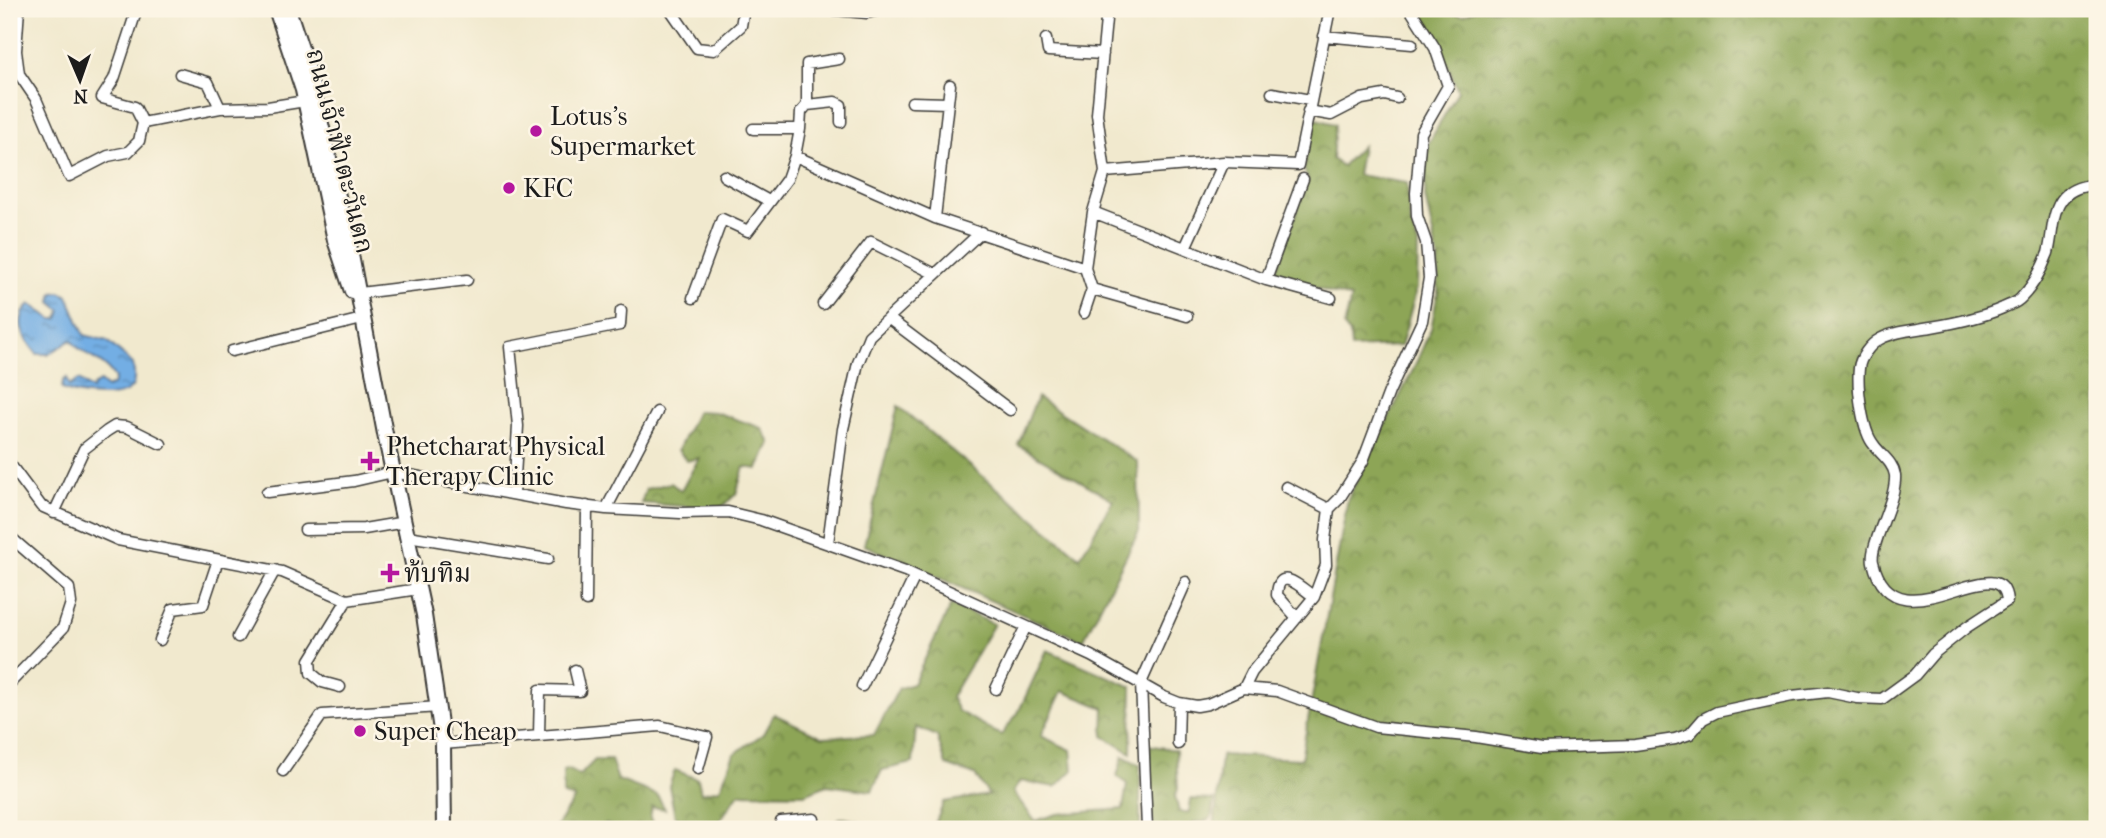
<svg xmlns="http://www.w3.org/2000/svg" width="2106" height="838" font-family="'IM FELL French Canon','Noto Serif Thai',serif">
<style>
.forest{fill:url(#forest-crowns);stroke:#546039;stroke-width:2}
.water{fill:url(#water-ripples);stroke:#486580;stroke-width:2}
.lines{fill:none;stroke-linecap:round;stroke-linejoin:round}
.street-casing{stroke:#3c3b37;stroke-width:13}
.secondary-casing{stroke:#3c3b37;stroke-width:18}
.street{stroke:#fff;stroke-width:10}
.secondary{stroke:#fff;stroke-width:14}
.poi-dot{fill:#b5179e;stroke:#fcf5e5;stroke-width:2.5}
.labels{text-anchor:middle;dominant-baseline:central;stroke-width:5;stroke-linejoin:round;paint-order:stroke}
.poi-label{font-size:26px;fill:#1c1c1c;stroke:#fcf5e5;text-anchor:start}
.street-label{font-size:26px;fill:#1c1c1c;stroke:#fcf5e5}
</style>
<defs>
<pattern id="forest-crowns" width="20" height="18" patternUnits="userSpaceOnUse" patternTransform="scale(1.75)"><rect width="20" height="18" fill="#8da556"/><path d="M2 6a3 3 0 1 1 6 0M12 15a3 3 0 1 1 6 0" fill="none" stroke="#728646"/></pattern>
<pattern id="water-ripples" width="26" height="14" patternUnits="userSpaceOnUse" patternTransform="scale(1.75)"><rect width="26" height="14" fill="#73aee4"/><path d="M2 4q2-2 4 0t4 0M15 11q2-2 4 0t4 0" fill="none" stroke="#5e8db8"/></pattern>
</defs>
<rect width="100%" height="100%" fill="#fcf5e5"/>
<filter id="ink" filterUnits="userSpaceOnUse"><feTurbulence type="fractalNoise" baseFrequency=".0143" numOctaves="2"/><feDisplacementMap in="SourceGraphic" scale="14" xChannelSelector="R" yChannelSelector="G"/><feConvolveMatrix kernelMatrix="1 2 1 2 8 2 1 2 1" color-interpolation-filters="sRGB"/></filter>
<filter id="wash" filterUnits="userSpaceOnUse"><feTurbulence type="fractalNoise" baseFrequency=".00686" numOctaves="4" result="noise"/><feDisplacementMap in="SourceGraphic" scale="28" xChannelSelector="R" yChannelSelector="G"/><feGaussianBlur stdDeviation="1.57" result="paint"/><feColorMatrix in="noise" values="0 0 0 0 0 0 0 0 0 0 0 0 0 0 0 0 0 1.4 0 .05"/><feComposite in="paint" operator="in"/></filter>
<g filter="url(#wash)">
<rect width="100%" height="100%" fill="#f1e9ce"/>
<!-- forest -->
<path class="forest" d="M1420 9 1463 15 1477 9H2097V829H1214L1221 755 1301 759 1348 498 1413 370 1431 329 1438 292V258L1425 197 1427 146 1458 91 1439 43Z
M1312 118 1335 124 1332 159 1342 166 1362 146 1357 175 1407 183 1410 220 1418 245 1417 288 1401 346 1351 348 1350 334 1344 327 1351 298 1274 276 1308 180 1304 169Z
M1037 397 1138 462 1139 531 1083 641 864 545 898 406 1080 557 1113 500 1018 445Z
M697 411 715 412 762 428 770 443 758 469 744 467 736 494 722 507H693L641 503 646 489 671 483 681 491 699 458 687 461 678 450Z
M951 605 994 624 951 697 958 711 1001 735 1018 713 1047 650 1132 687 1131 753 1103 736 1104 708 1062 691 1041 736 1071 750 1073 770 1056 787 1020 781 1013 792 1035 821 1057 814 1123 809 1127 784 1117 776 1123 756 1140 765V827L1135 829H933L944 802 989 795 975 775 946 765 937 736 916 727 913 763 882 770 872 791 827 785 805 794 739 793 716 826 675 817 669 786 675 770 698 779 701 793 720 789 734 754 763 734 774 714 822 737 874 735 899 688 913 684Z
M1148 745 1176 750 1178 789 1175 796 1179 812H1189L1191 799 1214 800 1211 818 1203 822H1195L1187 829H1153Z
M595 760H611L618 780 657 795 665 809 652 807 650 818 656 829H618L606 824 597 829H554L575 798 563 795V771L568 769 579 776Z
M840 818C855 818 867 826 882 829H790L794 824 832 825Z"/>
<!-- water -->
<path class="water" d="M60 292 68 296 84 335 107 341 133 364C134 371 136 380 132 387 121 402 78 395 62 389L63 381 67 378 69 386 79 380 92 390 93 386 100 382 107 388 113 385 115 379C107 360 81 356 71 340L49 354H37C24 339 13 321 30 304L52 319H58L61 310 51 302 53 293Z"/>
</g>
<g filter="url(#ink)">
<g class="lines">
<!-- street casing -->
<g class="street-casing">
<path id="street" d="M19 9 16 51 19 74 36 99 69 176 108 156 128 152 139 141 143 123 220 108 268 107 305 101
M670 9 697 48 714 50 741 26 743 14 740 9
M824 9 867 13 884 9
M135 15 114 79 102 98 135 107 143 123
M1324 36 1412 44
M1046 39 1048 51 1103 54
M180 74 208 82 220 108
M1272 93 1310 100
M912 102 948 103
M807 105 835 102 841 105V122
M1308 111 1331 115 1362 99 1384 95 1397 98
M753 129H800
M795 156 935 218 1085 268 1093 212 1266 280 1331 298
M1105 172 1097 114 1107 9
M724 176 769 201
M1093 212 1105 172 1224 162 1298 165 1330 9
M935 218 950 85
M1185 248 1224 162
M1085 268 1092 289 1187 316
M1266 280 1303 179
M360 293 467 280
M693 298 722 219 748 231 787 179 795 156 800 129 801 112 807 105V64L839 59
M823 304 871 242 935 274
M1084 313 1092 289
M888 318 1010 410
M232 351 362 319
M9 463 41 506 118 540 282 572 347 600 418 589
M1286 487 1329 509
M267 492 354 481 393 472 566 504 606 509 680 513 728 512 761 520 905 571 1091 656 1164 697 1179 703 1197 706 1208 704 1244 688 1277 691 1376 727 1476 737 1542 748 1635 745 1675 739 1690 734 1703 719 1717 712 1792 696 1828 692 1857 698 1882 699 1915 675 1933 654 1967 627 2007 601C2002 541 1894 652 1873 562 1869 545 1897 500 1895 475 1893 462 1881 455 1874 445 1862 431 1857 387 1859 368 1860 358 1870 344 1880 339 1895 331 1914 330 1931 327 1955 323 1980 318 2003 308 2009 305 2017 303 2021 298 2033 286 2042 269 2048 253 2053 236 2051 211 2064 197 2073 187 2085 186 2097 184
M514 494 518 426 510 347 620 325 621 311
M606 509 657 412
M54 513 84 449 107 431 115 426 127 427 161 444
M305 530 364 529 405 522
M9 536 69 588 71 603 63 628 9 684
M408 536 548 559
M828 543 843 429 858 363 869 336 981 232
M586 601 587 506
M1297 618 1277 595C1278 564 1302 588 1314 597
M238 637 275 570
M160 640 173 609 203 605 218 560
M862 686 915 576
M340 687 322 682 311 673 310 660 347 600
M1244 688 1252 672 1314 597 1326 565 1325 540 1329 509 1339 499 1363 461 1389 392 1422 321 1429 278 1426 242 1417 216 1416 193 1421 133 1448 86 1435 48 1410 9
M996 689 1025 628
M539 735 540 690 580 691 575 670
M443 744 660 726 707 737 698 769
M1178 744 1179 703
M283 771 322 715 439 707
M779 829 781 822 814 819
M1147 829 1141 683 1186 582"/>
</g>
<!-- secondary casing -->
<g class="secondary-casing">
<path id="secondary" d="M276 9 303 90 335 240 352 291
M288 9 309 73 348 239 386 439 424 615 443 744 444 829"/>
</g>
<!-- street -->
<use href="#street" class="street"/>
<!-- secondary -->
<use href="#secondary" class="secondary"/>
</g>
</g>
<!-- markers -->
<g class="poi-dot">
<circle cx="536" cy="131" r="7"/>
<circle cx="509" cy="188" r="7"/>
<path d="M366.5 450.5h7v7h7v7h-7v7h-7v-7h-7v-7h7z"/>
<path d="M386.5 562.5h7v7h7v7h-7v7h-7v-7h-7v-7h7z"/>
<circle cx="360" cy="731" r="7"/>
</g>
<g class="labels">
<!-- poi labels -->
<g class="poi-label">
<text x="550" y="116">Lotus's<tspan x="550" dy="30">Supermarket</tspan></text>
<text x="523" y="188">KFC</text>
<text x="386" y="446">Phetcharat Physical<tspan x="386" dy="30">Therapy Clinic</tspan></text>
<text x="404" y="573">ท้บทิม</text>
<text x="374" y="731">Super Cheap</text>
</g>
<!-- street labels -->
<g class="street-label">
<text transform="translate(340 151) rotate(76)">ถนนเจ้าฟ้าตะวันตก</text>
</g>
</g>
<!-- margin -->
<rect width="2106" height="838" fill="none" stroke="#fcf5e5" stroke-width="35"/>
<!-- north arrow -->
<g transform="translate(80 80) rotate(178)" stroke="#fcf5e5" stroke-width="5" paint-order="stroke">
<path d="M0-5L12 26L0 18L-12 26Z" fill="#1c1c1c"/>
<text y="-10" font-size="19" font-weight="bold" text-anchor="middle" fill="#1c1c1c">N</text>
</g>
</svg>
